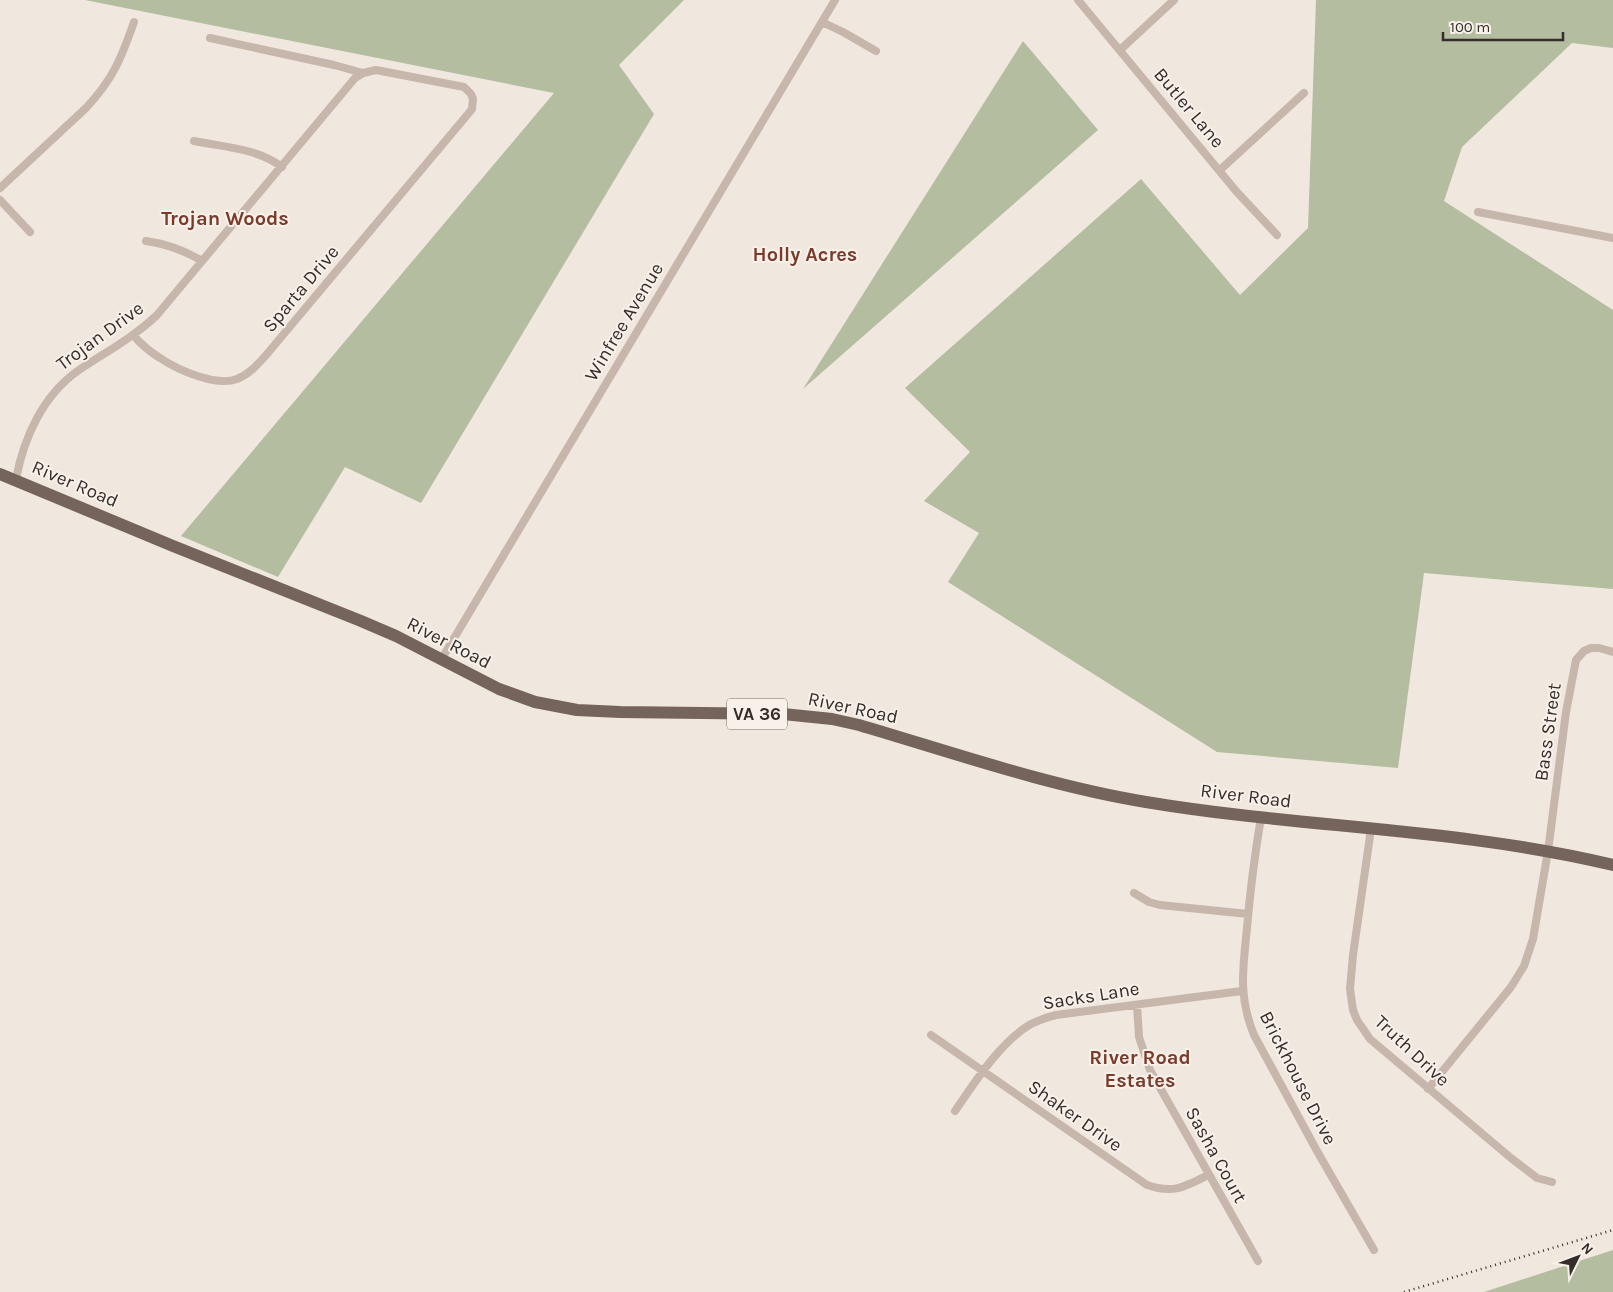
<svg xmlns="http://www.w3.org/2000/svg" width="1613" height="1292" font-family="Karla,sans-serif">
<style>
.green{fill:#b5bda0}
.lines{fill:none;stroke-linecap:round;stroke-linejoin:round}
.street{stroke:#c7b6ab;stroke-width:8}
.primary{stroke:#75645c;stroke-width:12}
.rail{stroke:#352d2a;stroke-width:2.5;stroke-dasharray:1 4;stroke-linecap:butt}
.labels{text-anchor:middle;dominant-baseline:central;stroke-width:4;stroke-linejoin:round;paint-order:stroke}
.shield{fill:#f8f1ea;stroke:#706864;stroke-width:1}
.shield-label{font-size:18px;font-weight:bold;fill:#352d2a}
.street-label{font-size:19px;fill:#352d2a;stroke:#f8f1ea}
.neighbourhood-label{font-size:20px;font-weight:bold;fill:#7b3b2b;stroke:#f8f1ea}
</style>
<rect width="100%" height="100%" fill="#f0e7de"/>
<!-- green -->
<path class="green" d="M85 0H684L619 65 654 114 421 503 345 467 278 577 181 536 554 93Z
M1316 0H1613V48L1572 43 1462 147 1444 201 1613 310V589L1424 573 1398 768 1217 752 948 582 979 533 924 501 970 452 905 388 1141 179 1240 295 1308 228Z
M1023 41 1098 130 803 389Z
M1613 1250V1292H1484Z"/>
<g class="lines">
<!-- street -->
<path class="street" d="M1078 0 1236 191 1277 235
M822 22 843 32 876 51
M1120 50 1174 0
M194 141C223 147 257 148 282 167
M1220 170 1304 93
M0 188 86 108C113 79 121 59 134 22
M0 200 30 232
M1478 212 1613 238
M146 241C167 244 184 250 202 261
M133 335C141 344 150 352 160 358 178 370 216 387 237 379 250 374 258 364 267 354L468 114 472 109 473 99 471 94 464 87 376 70 363 73 334 65 210 38
M16 479C24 437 43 395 79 370 106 352 134 337 157 315L355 78 363 73
M441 660 835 0
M1261 817C1255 854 1250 891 1247 928 1243 968 1238 996 1254 1035L1317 1151 1374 1250
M1371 829 1353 955 1350 989 1353 1010 1357 1020 1370 1039 1511 1158 1537 1178 1552 1182
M1134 893 1149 902 1160 905 1248 914
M1137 1005 1139 1037 1150 1070 1258 1261
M931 1035 1147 1185C1173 1194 1185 1187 1208 1175
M1428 1089 1511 987 1524 966 1533 939 1548 851 1566 712 1576 660 1584 651 1591 648H1599L1613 652
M955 1111C975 1082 1001 1041 1031 1024 1039 1020 1048 1017 1056 1015L1242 991"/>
<!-- primary -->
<path class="primary" d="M0 474 173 546 361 621 396 636 499 689 535 702 577 710 620 712 783 714 832 719 859 725C954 753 1049 786 1146 802 1301 828 1460 828 1613 865"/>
<!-- rail -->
<path class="rail" d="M1404 1292 1613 1230"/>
</g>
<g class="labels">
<!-- shield labels -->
<rect class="shield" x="727" y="698.5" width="60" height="31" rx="4"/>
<g class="shield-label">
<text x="757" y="714">VA 36</text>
</g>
<!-- street labels -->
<g class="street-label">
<text transform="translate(1189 108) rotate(50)">Butler Lane</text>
<text transform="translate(301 289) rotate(-50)">Sparta Drive</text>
<text transform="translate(624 322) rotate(-59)">Winfree Avenue</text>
<text transform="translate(100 336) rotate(-36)">Trojan Drive</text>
<text transform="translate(75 484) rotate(23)">River Road</text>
<text transform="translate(449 643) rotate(27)">River Road</text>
<text transform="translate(853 708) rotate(12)">River Road</text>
<text transform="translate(1548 732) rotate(-82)">Bass Street</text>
<text transform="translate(1246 796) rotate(7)">River Road</text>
<text transform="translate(1091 996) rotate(-9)">Sacks Lane</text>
<text transform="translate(1412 1051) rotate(43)">Truth Drive</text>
<text transform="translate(1298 1078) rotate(63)">Brickhouse Drive</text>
<text transform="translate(1075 1116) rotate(35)">Shaker Drive</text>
<text transform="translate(1216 1155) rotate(61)">Sasha Court</text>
</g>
<!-- neighbourhood labels -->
<g class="neighbourhood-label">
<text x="225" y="218">Trojan Woods</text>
<text x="805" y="254">Holly Acres</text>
<text x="1140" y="1057">River Road<tspan x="1140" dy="23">Estates</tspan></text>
</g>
</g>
<!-- north arrow -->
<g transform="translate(1578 1257) rotate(48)" stroke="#f8f1ea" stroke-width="4" paint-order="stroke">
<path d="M0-4L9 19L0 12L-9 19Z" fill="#352d2a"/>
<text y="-8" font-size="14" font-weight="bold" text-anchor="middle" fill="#352d2a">N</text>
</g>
<!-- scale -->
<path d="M1443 32v8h120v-8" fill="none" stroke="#352d2a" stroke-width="2.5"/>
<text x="1450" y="32" font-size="15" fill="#352d2a" stroke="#f8f1ea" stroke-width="4" paint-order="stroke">100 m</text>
</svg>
